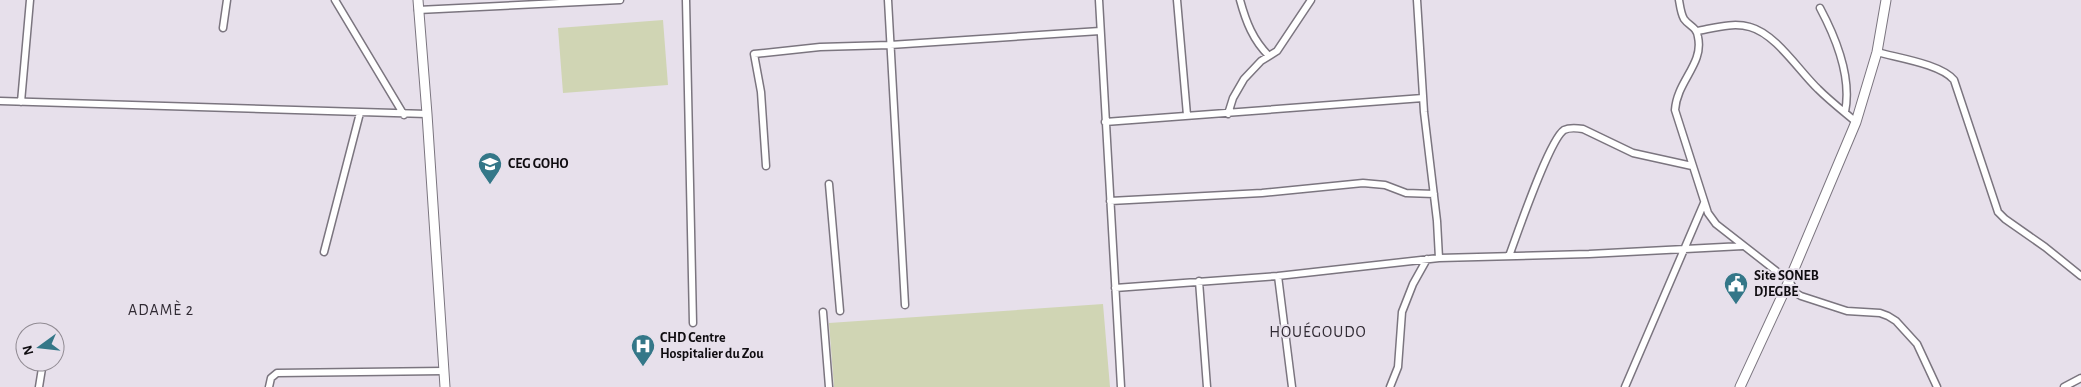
<svg xmlns="http://www.w3.org/2000/svg" width="2081" height="387" font-family="'Alegreya Sans',sans-serif">
<style>
.green{fill:#d0d5b4}
.lines{fill:none;stroke-linecap:round;stroke-linejoin:round}
.street-casing{stroke:#7b757f;stroke-width:9}
.secondary-casing{stroke:#7b757f;stroke-width:11}
.street{stroke:#fff;stroke-width:6}
.secondary{stroke:#fff;stroke-width:9}
.labels{text-anchor:middle;dominant-baseline:central;stroke-width:4;stroke-linejoin:round;paint-order:stroke}
.poi-label{font-size:14px;font-weight:bold;fill:#0f0c10;stroke:#e7e0eb;text-anchor:start}
.quarter-label{font-size:16px;letter-spacing:1px;fill:#312b34;stroke:#e7e0eb}
</style>
<rect width="100%" height="100%" fill="#e7e0eb"/>
<!-- green -->
<path class="green" d="M663 20 668 85 563 93 558 28Z
M1103 304 1110 387H834L829 323Z"/>
<g class="lines">
<!-- street casing -->
<g class="street-casing">
<path id="street" d="M335 0 404 115
M686 0 693 323
M888 0 905 305
M1099 0 1121 387
M1177 0 1187 115
M1240 0C1246 22 1253 40 1269 56
M1417 0 1424 112 1437 221 1439 258
M1679 0C1680 6 1681 14 1684 19 1689 26 1697 27 1698 37 1704 64 1677 81 1675 110L1708 213 1716 224 1789 281 1796 293 1801 296 1847 311 1880 313 1888 316 1896 321 1917 344 1937 387
M1820 8C1836 38 1852 78 1845 112
M418 10 620 0
M223 28 227 0
M1697 31C1714 28 1733 22 1750 27 1776 34 1799 71 1818 89 1830 101 1843 111 1856 122
M1877 52C1898 58 1941 64 1954 80L1998 212 2005 219 2045 247 2081 276
M0 101 427 114
M21 102 30 0
M1228 114 1233 98 1244 79 1261 61 1277 51 1311 0
M1105 122 1423 98
M766 166 761 92 754 54 820 47 890 45 1100 31
M829 184 840 311
M1110 201 1262 193 1363 183 1385 185 1406 193 1434 194
M324 252 360 113
M1509 256C1517 235 1549 140 1564 130 1570 127 1577 128 1583 129L1633 153 1692 166
M1278 276 1292 387
M1199 281 1207 387
M1115 288 1278 276 1439 258 1589 254 1743 246
M823 312 829 387
M39 387 43 362
M269 387 271 378 277 373 444 371
M1390 387 1398 367 1402 312 1413 284 1427 259
M1625 387 1704 203
M2064 387 2081 378"/>
</g>
<!-- secondary casing -->
<g class="secondary-casing">
<path id="secondary" d="M418 0 427 114 445 387
M1740 387 1789 281 1856 122 1877 52 1886 0"/>
</g>
<!-- street -->
<use href="#street" class="street"/>
<!-- secondary -->
<use href="#secondary" class="secondary"/>
</g>
<!-- icons -->
<defs>
<g id="school-pin" transform="scale(1.25)"><path d="M0 17L-7.5 6A9.5 9.5 0 1 1 7.5 6Z" fill="#347788" stroke="#e7e0eb"/><path d="M0-5L7-2L0 1L-7-2ZM-4 1L0 2.5L4 1V4Q0 6-4 4Z" fill="#fff"/></g>
<g id="civic-pin" transform="scale(1.25)"><path d="M0 17L-7.5 6A9.5 9.5 0 1 1 7.5 6Z" fill="#347788" stroke="#e7e0eb"/><path d="M-.6-6.5H3V-4.5H.6V-3L4-1V1h2V6H-6V1h2V-1L-.6-3ZM-1.2 2.5V6h2.4V2.5Z" fill="#fff"/></g>
<g id="hospital-pin" transform="scale(1.25)"><path d="M0 17L-7.5 6A9.5 9.5 0 1 1 7.5 6Z" fill="#347788" stroke="#e7e0eb"/><path d="M-5-5h3v3.5h4V-5h3V5h-3V1.5h-4V5h-3Z" fill="#fff"/></g>
</defs>
<g fill-rule="evenodd">
<use href="#school-pin" x="490" y="164"/>
<use href="#civic-pin" x="1736" y="284"/>
<use href="#hospital-pin" x="643" y="346"/>
</g>
<g class="labels">
<!-- poi labels -->
<g class="poi-label">
<text x="508" y="164">CEG GOHO</text>
<text x="1754" y="276">Site SONEB<tspan x="1754" dy="16">DJEGBE</tspan></text>
<text x="660" y="338">CHD Centre<tspan x="660" dy="16">Hospitalier du Zou</tspan></text>
</g>
<!-- quarter labels -->
<g class="quarter-label">
<text x="161" y="310">ADAMÈ 2</text>
<text x="1318" y="332">HOUÉGOUDO</text>
</g>
</g>
<!-- north arrow -->
<g transform="translate(40 347) rotate(255)"><circle r="24" fill="#e7e0eb" stroke="#918b93"/>
<path d="M0-4L9 19L0 12L-9 19Z" fill="#347788"/>
<text y="-8" font-size="14" font-weight="bold" text-anchor="middle" fill="#0f0c10">N</text>
</g>
</svg>
